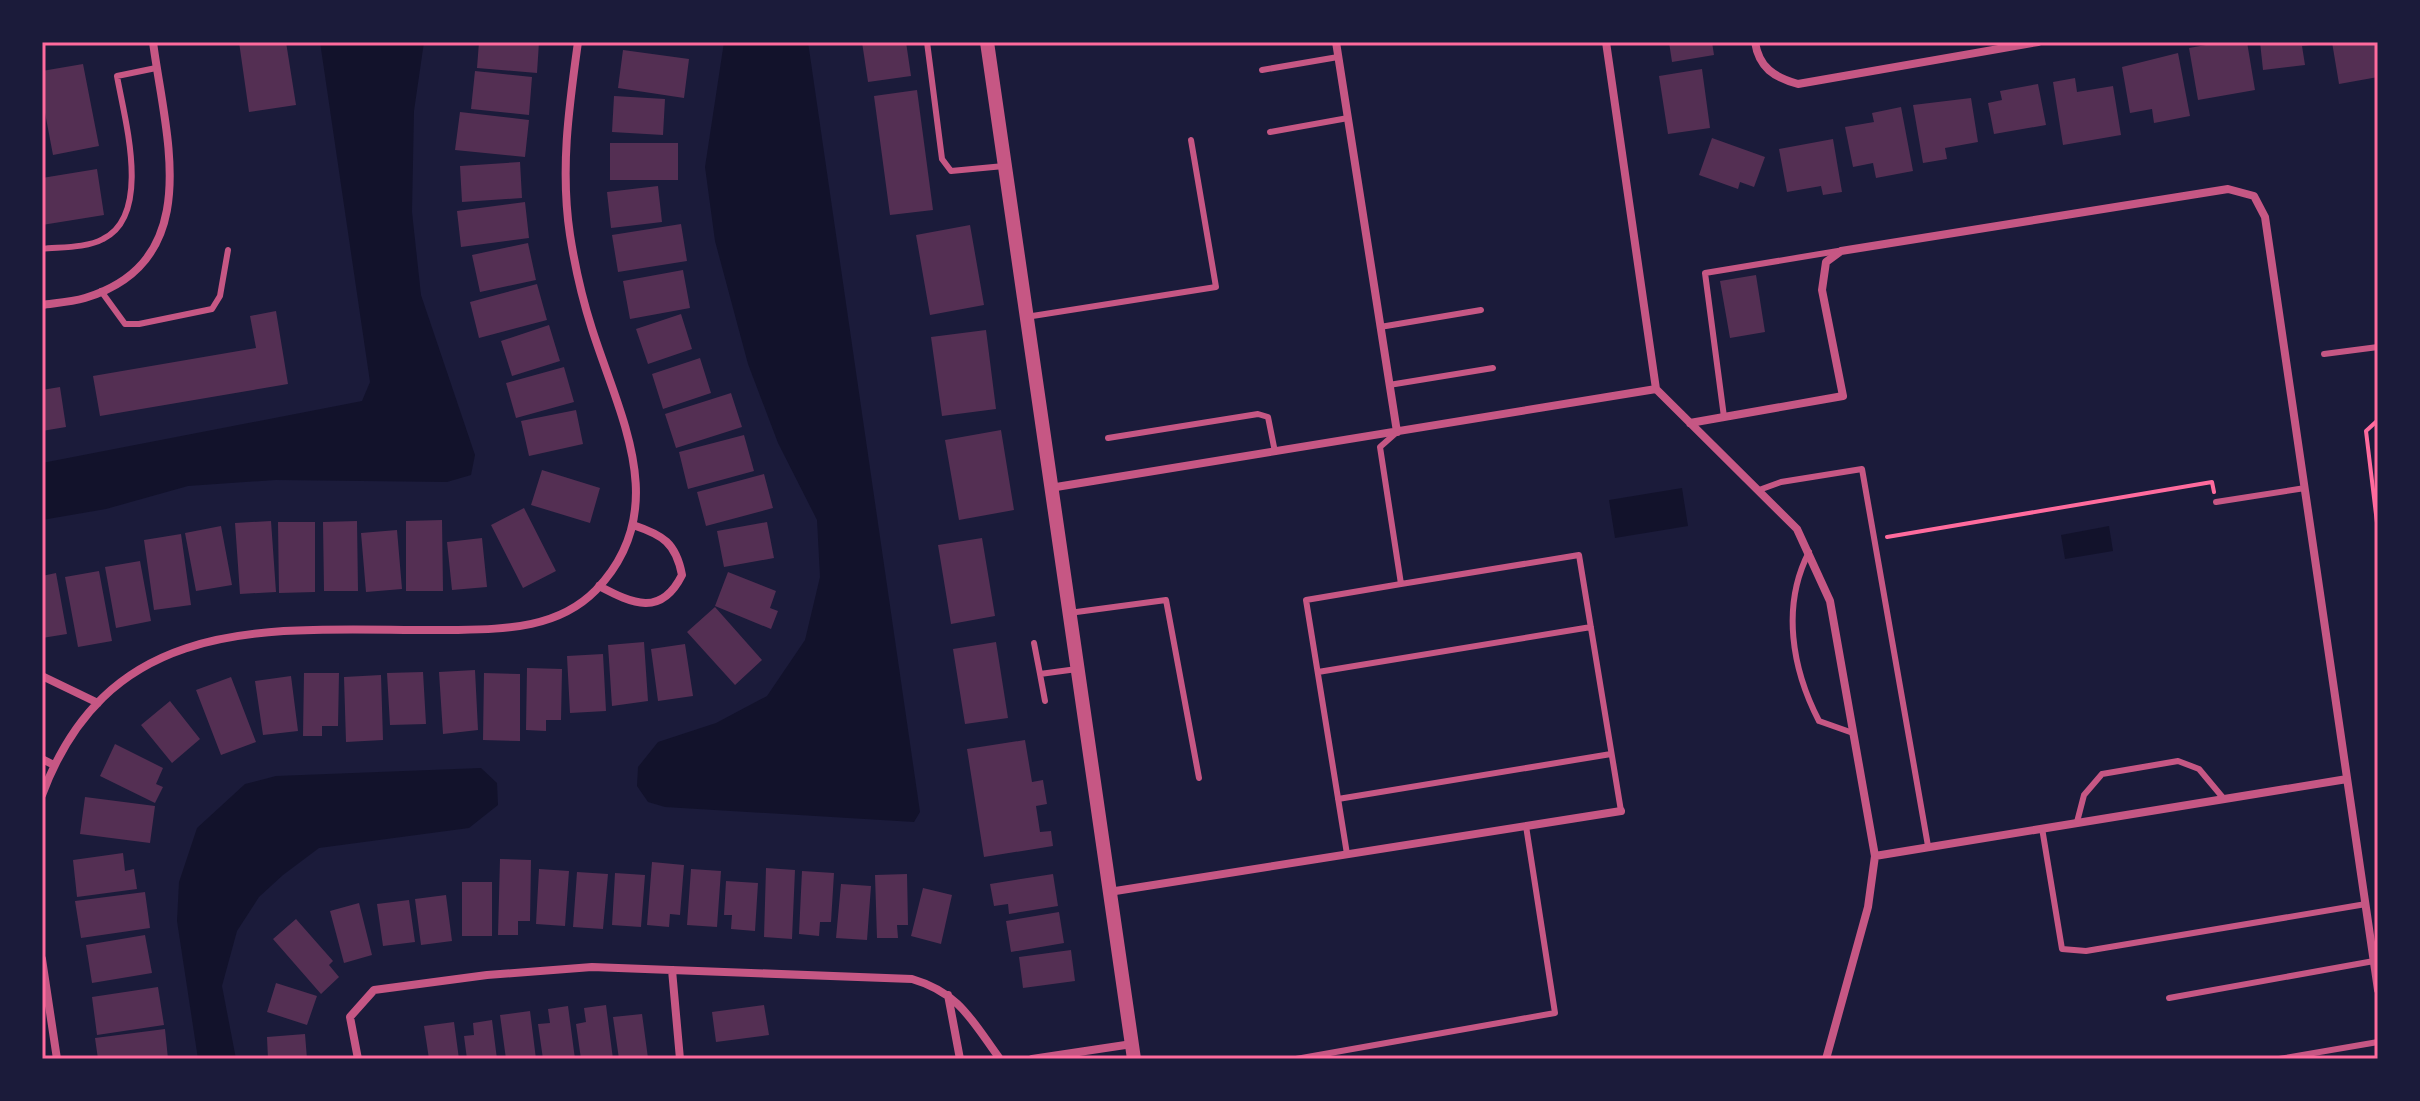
<svg xmlns="http://www.w3.org/2000/svg" width="2420" height="1101" font-family="'DM Sans',sans-serif">
<style>
.water{fill:#12122b}
.building{fill:#542f53}
.lines{fill:none;stroke-linecap:round;stroke-linejoin:round}
.path{stroke:#ff6b9d;stroke-width:4}
.service{stroke:#c65784;stroke-width:6}
.minor{stroke:#c65784;stroke-width:8}
.tertiary{stroke:#c65784;stroke-width:14}
.neatline{fill:none;stroke:#ff6b9d;stroke-width:3}
</style>
<rect width="100%" height="100%" fill="#1b1b3a"/>
<!-- water -->
<path class="water" d="M320 42H424L414 111 412 212 421 295 475 455 471 475 447 482 276 480 188 486 106 509 42 520V463L362 401 370 382Z
M724 42H808L920 812 914 822 665 807 648 802 637 786 638 767 658 742 716 723 767 696 805 640 820 577 817 520 778 443 748 364 715 241 705 167Z
M1682 488 1688 526 1615 538 1609 500Z
M2109 526 2113 551 2065 559 2061 535Z
M481 768 497 783 498 805 469 828 319 848 283 875 259 897 237 931 222 986 236 1059H198L177 921 179 882 197 828 245 784 276 776Z"/>
<!-- building -->
<path class="building" d="M239 42H286L296 105 249 112Z
M479 42H539L537 73 477 68Z
M862 42H906L911 76 868 82Z
M1669 42H1712L1714 55 1672 62Z
M2223 42H2247L2255 90 2198 100 2189 48Z
M2260 42H2319V44L2302 46 2305 65 2263 70Z
M2332 42H2378V77L2339 84Z
M623 50 689 59 684 98 618 88Z
M2178 53 2190 116 2154 123 2152 109 2130 113 2122 67Z
M83 64 99 146 53 155 42 97V71Z
M1702 69 1710 128 1668 134 1659 76Z
M475 71 532 77 529 115 471 109Z
M2075 78 2077 92 2113 86 2121 135 2063 145 2053 82Z
M2038 84 2046 125 1994 134 1988 103 2002 100 2000 91Z
M917 90 933 210 890 215 874 96Z
M614 96 665 99 663 135 612 132Z
M1971 98 1978 142 1945 148 1947 159 1923 163 1913 105Z
M1901 107 1913 171 1876 178 1873 163 1853 167 1845 127 1874 122 1872 113Z
M460 112 529 120 525 157 455 150Z
M1712 138 1765 157 1754 187 1740 182 1738 189 1699 175Z
M1833 139 1842 192 1823 195 1821 186 1787 192 1779 149Z
M610 143H678V180H610Z
M520 162 522 198 462 202 460 166Z
M97 169 104 215 42 225V178Z
M658 186 662 222 611 228 607 192Z
M525 202 529 238 461 247 457 211Z
M681 224 687 261 618 272 612 235Z
M970 225 984 305 930 315 916 235Z
M528 243 536 280 480 292 472 255Z
M683 270 690 308 630 319 623 281Z
M1756 275 1765 332 1730 338 1720 281Z
M537 284 547 320 479 338 470 302Z
M276 311 288 384 100 416 93 376 256 348 250 316Z
M681 314 692 349 648 364 636 329Z
M549 325 560 361 512 376 501 341Z
M986 330 996 409 942 416 931 337Z
M700 358 711 393 663 409 652 374Z
M564 367 574 402 516 418 506 383Z
M60 387 66 427 42 431V390Z
M731 393 742 427 676 448 665 414Z
M576 410 583 444 529 456 521 421Z
M1001 430 1014 510 959 520 945 440Z
M744 435 754 471 688 489 679 452Z
M542 470 600 488 590 523 531 505Z
M764 474 773 508 706 526 697 492Z
M524 508 556 571 523 588 491 525Z
M442 520 443 591H406V521Z
M271 521 276 592 240 594 235 523Z
M357 521 358 591H324L323 522Z
M278 522H315V592L279 593Z
M767 522 774 558 724 567 717 531Z
M221 526 232 585 196 591 185 533Z
M397 530 402 589 366 592 361 533Z
M181 534 191 605 154 610 144 540Z
M482 538 487 587 452 590 447 542Z
M982 538 995 616 951 624 938 545Z
M140 561 151 621 116 628 105 567Z
M99 571 112 641 78 647 65 577Z
M728 572 776 591 770 608 778 611 771 629 715 606Z
M56 573 67 634 42 638V576Z
M715 607 762 660 735 685 687 632Z
M644 642 648 701 612 706 608 645Z
M996 642 1008 718 965 724 953 649Z
M685 644 693 696 658 701 651 649Z
M603 654 606 711 570 713 567 656Z
M527 668 562 669 561 720H546V731L526 730Z
M475 670 478 730 443 734 439 672Z
M423 672 426 724 390 725 387 673Z
M304 673H339L338 726H322V736H303Z
M484 673 520 674V741L483 740Z
M381 675 383 740 346 742 344 677Z
M291 676 298 731 263 735 255 681Z
M231 677 256 742 221 755 196 690Z
M170 701 200 739 172 763 141 725Z
M1025 740 1032 782 1043 780 1047 804 1036 806 1040 832 1051 831 1053 846 984 857 967 749Z
M115 744 163 768 156 784 163 787 155 803 100 776Z
M85 797 155 806 150 843 80 834Z
M123 853 125 871 134 869 137 889 77 897 73 860Z
M500 859 531 860 530 921H518V935H498Z
M652 862 684 865 680 915 670 914 669 927 647 925Z
M766 868 795 870 792 939 764 937Z
M539 869 569 871 565 926 536 924Z
M691 869 721 871 717 927 687 925Z
M802 871 834 873 831 922H820L819 936 799 934Z
M577 872 608 874 603 929 573 927Z
M615 873 645 875 641 927 612 925Z
M907 874 908 925H897L898 938H877L875 875Z
M1053 874 1058 906 1009 914 1008 904 994 906 990 884Z
M726 881 758 883 755 931 731 929 732 915H724Z
M462 882H492V936H462Z
M841 884 871 886 867 940 836 938Z
M923 888 952 895 941 944 911 936Z
M145 892 150 928 81 938 75 901Z
M446 895 452 941 421 945 415 899Z
M409 900 415 942 383 946 377 904Z
M359 903 372 955 344 963 330 911Z
M1059 912 1064 943 1011 952 1006 921Z
M296 919 333 961 329 965 339 977 321 994 273 939Z
M145 935 152 973 92 983 86 945Z
M1071 950 1075 981 1023 988 1019 957Z
M276 983 317 996 307 1025 267 1012Z
M158 987 164 1025 97 1035 92 997Z
M606 1005 613 1059H581L576 1024 586 1022 584 1008Z
M764 1005 769 1035 716 1042 712 1012Z
M568 1006 575 1059H543L538 1024 550 1023 548 1009Z
M530 1011 536 1059H506L500 1015Z
M642 1014 648 1058 619 1059 613 1017Z
M492 1020 497 1059H467L464 1036 474 1035 473 1023Z
M454 1022 459 1059H429L424 1026Z
M165 1029 168 1059H98L95 1038Z
M305 1034 307 1059H268L267 1037Z"/>
<g class="lines">
<!-- path -->
<path class="path" d="M2378 420 2366 431 2378 531
M1887 537 2212 482 2214 492"/>
<!-- service -->
<path class="service" d="M927 42 942 159 951 171 1004 166
M1262 70 1338 57
M1270 132 1348 118
M42 249C60 247 87 248 103 239 153 215 124 117 117 76L156 68
M101 291 125 324H139L212 309 220 296 228 250
M1026 317 1216 287 1191 140
M1380 327 1481 310
M2324 354 2378 347
M1389 385 1493 368
M1724 417 1705 273 1838 251
M1397 432 1380 447 1401 584 1579 555 1621 811
M1108 438 1258 414 1268 417 1275 452
M1759 490 1781 482 1862 469 1928 846
M2216 502 2305 488
M1809 552C1781 606 1792 669 1819 721L1853 733
M1069 613 1166 600 1199 778
M1034 643 1040 674 1077 669
M1318 672 1591 627
M1040 674 1045 701
M1338 799 1611 754
M2077 822 2084 795 2102 774 2178 761 2199 769 2224 799
M2042 828 2062 949 2086 951 2366 904
M1347 854 1306 600 1401 584
M2169 998 2374 961
M1296 1059 1555 1013 1526 826
M2279 1059 2378 1042"/>
<!-- minor -->
<path class="minor" d="M1336 42 1397 432
M1606 42 1656 389 1797 529 1830 601 1875 856 1868 907 1826 1059
M1755 42C1759 68 1774 77 1798 84L2038 42
M42 305C56 303 71 302 85 298 207 261 165 135 153 42
M1690 423 1843 396 1822 290 1826 262 1841 251 2228 189 2254 196 2265 217 2378 990
M1050 488 1656 389
M599 586C633 604 661 617 682 575 676 543 663 535 633 525
M42 676 98 703
M42 759 54 765
M42 795C114 602 287 632 454 630 504 629 558 629 596 590 673 510 620 417 592 329 582 298 575 267 570 235 560 169 569 107 578 42
M1875 856 2347 779
M1109 892 1621 811
M42 959 57 1059
M672 970 680 1059
M948 995 960 1059
M358 1059 350 1017 374 990 487 975 592 967 912 979C960 993 972 1021 1000 1059
M1032 1059 1132 1044"/>
<!-- tertiary -->
<path class="tertiary" d="M987 42 1134 1059"/>
</g>
<!-- border -->
<rect width="2420" height="1101" fill="none" stroke="#1b1b3a" stroke-width="88"/>
<rect x="44" y="44" width="2332" height="1013" class="neatline"/>
</svg>
